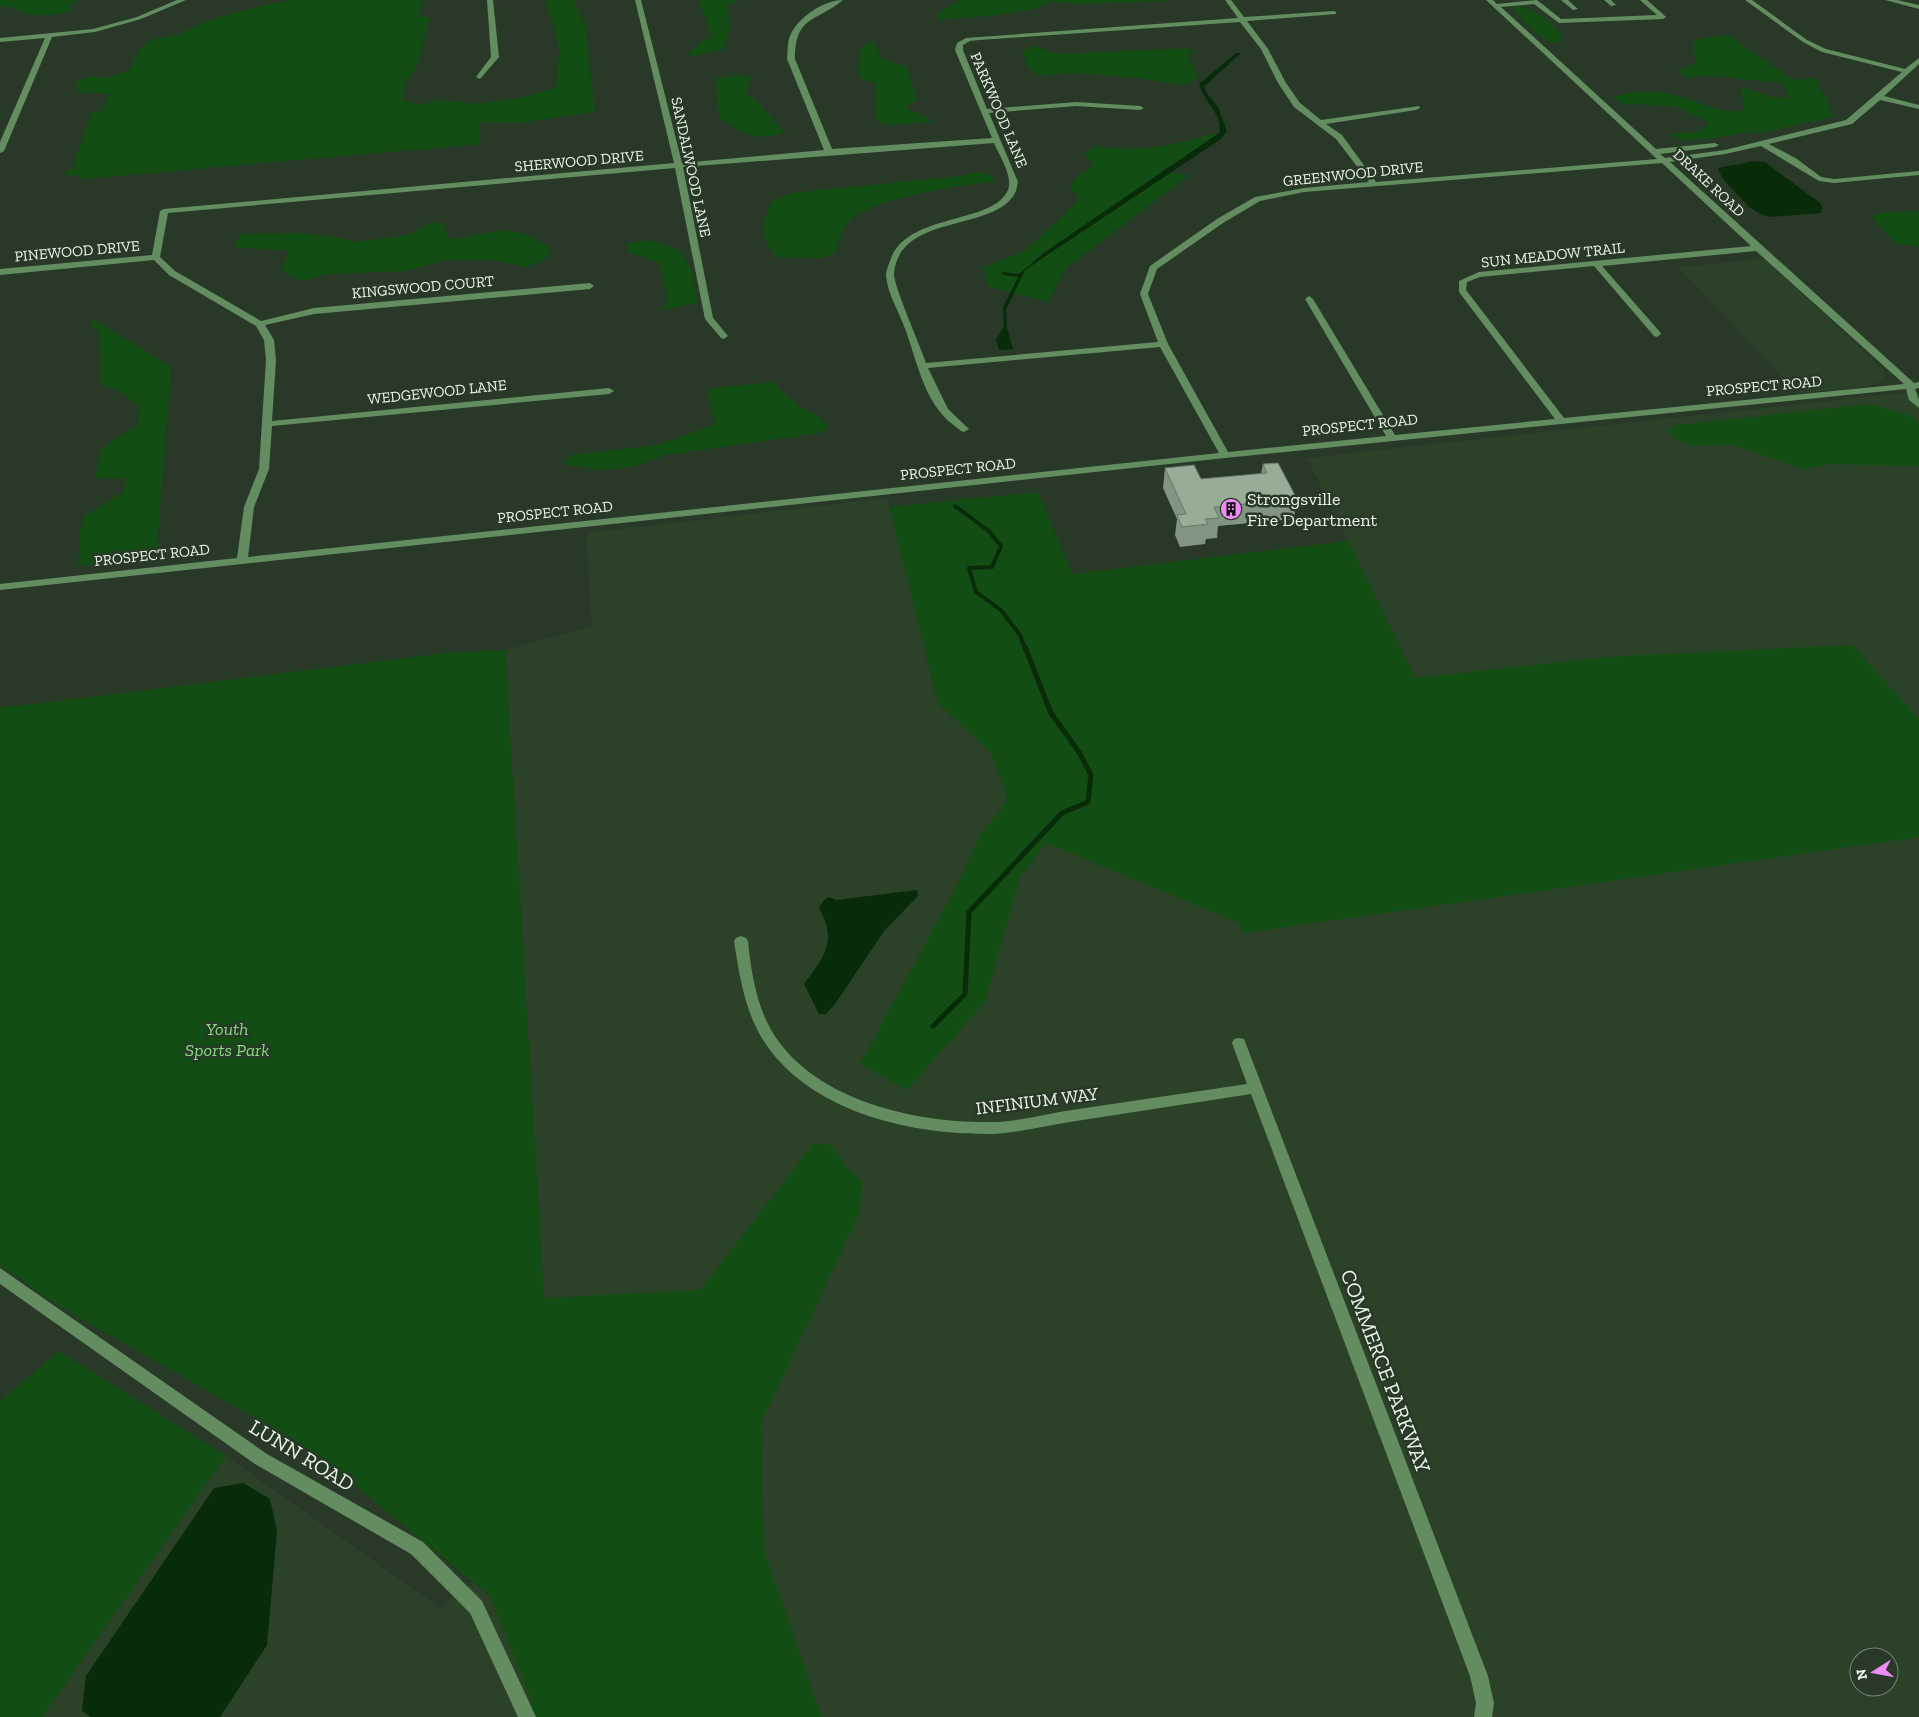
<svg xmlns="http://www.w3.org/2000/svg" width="1919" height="1717" font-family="'Zilla Slab',serif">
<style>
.built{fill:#2b4229;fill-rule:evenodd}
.green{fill:#124d13}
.water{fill:#082b09}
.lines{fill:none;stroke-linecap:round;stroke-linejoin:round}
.stream-far1{stroke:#082b09;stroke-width:4}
.stream{stroke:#082b09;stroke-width:5}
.minor{fill:#638d61;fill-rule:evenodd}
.wall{fill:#829581}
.building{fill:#97ad96;stroke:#6a7969}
.labels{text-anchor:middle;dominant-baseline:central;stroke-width:5;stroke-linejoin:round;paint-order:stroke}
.far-street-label{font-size:15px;fill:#eaf6ea;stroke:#283a27}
.poi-label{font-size:18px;fill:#eaf6ea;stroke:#283a27;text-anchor:start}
.park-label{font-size:18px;font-style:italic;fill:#85db81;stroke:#283a27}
.street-label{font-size:18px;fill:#eaf6ea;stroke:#283a27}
.near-street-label{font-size:21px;fill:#eaf6ea;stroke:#283a27}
</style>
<rect width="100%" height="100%" fill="#283a27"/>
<!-- built -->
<path class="built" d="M1765 259 1860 348 1885 373V380L1864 387 1799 393 1677 267Z
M1919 391V1717H42L226 1456 440 1608 478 1577 699 1291 544 1298 505 650 592 626 586 533 887 498 938 703 991 753 1014 817 1021 876 1046 843 1236 921 1415 677 1307 458ZM1859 1657H1889V1687H1859Z"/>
<!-- green -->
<path class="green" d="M0 0H79L69 5 72 11C58 14 41 17 27 14 17 11 10 6 0 7Z
M291 0H422L424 4 420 7V17H430L416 68 404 83V100L421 105 437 100 478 104 520 98 557 87 559 50 555 29 545 0H573L585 25 595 112 517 123H480V144L82 179 78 175 66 176V172L77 166 73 165 92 112 102 111 110 94 77 92V81L88 77H110L129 70C134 61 138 48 148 42 158 36 171 38 181 33 214 16 254 7 291 0Z
M698 0H740L728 5 729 28 724 49 692 56 688 55 701 42 712 36Z
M959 0H1165L1166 1 1079 4 1051 1C1027 17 969 16 939 20L937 15Z
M1517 6C1531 7 1557 24 1562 38L1557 43C1540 42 1525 21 1512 9Z
M1728 35 1793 80 1816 78 1818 87 1826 97 1833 117 1766 132 1743 133 1707 139 1684 141 1667 134 1695 132 1710 123 1675 107 1636 104 1624 105 1612 97C1631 90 1662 91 1681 97 1703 103 1721 114 1744 111L1741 87 1771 97 1789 98 1782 85 1783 81C1750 84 1718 71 1686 78L1676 71 1696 63 1693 44 1697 39Z
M873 41 882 59C924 70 901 70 918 100L905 107C914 113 924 114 932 122L891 125 879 123 875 116V84L861 78 858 67 862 47Z
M1033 45 1052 53 1064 54 1188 48 1193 52 1188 56 1198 79 1183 85 1129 77 1073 73 1038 76 1023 62 1028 60 1021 53Z
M740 75 751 77 745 93 754 98 784 132C755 143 743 133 719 118L716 78Z
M1212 134H1218L1160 172 1189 175 1066 268 1048 302 989 287 985 279 984 267 1026 250 1080 199 1070 187 1076 177 1094 165 1084 154 1093 147 1135 149 1162 147Z
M980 172 994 177 992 182C959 185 876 198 851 219 842 227 839 242 834 253L822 258 776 257C759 233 761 227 772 201L792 193 951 177Z
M1919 211V247L1895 243 1872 218V216L1878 213Z
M431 222 443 223 449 239C472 238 495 227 517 232 527 234 537 241 546 245L550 254 541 262 525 267 494 260H446L406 271 326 274 303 281 288 275 282 269 289 251C270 248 254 250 236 247V241L242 234 298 233 340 238 353 242 409 235Z
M647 240 679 249 692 271 697 303 659 310 668 302 660 263 628 252 627 244Z
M93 319 171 367 156 563 78 565 80 532 84 516 123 492 127 479 95 478 101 449 137 425 139 406 122 393 100 384 101 365 99 333 91 327Z
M772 382 798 406 818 416 828 427 820 433 665 455 632 467 604 470 565 465 570 455 658 445 715 424 707 389Z
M1870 404 1911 416 1919 424V466L1829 464 1803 469 1730 444 1693 446 1674 438 1668 430 1677 425Z
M1038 492 1072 574 1348 541 1415 678 1606 657 1852 645 1919 719V837L1244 933 1237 922 1046 843 1020 877 985 1002 907 1090 860 1064 955 889 981 834 1008 800 991 753 938 703 889 507Z
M505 650 544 1298 700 1290 814 1143 831 1145 850 1172 863 1183 858 1216 761 1423 763 1547 821 1717H533L530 1696 490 1596 314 1452 59 1306 0 1265V708L446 653Z
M59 1351 226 1456 42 1717H0V1401Z"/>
<!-- water -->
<path class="water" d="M1236 53H1241L1204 87 1206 92 1218 107 1227 131 1221 139 1025 270 1006 310 1007 328 1013 349 999 350 996 340 1004 326 1003 307 1018 277 1003 275 1002 272 1019 274 1045 252 1219 133C1224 115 1203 101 1199 84Z
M1755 161 1765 162 1820 203 1823 208 1820 213 1772 217 1762 215 1749 207 1722 178 1718 168Z
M917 890 918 896 885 930 835 1004 826 1014H819L804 984C824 957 838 942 819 908L824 900 829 897 836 900Z
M243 1483 270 1499 277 1531 267 1645 220 1717H91L82 1711 86 1676 214 1488Z"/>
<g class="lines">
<!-- stream-far1 -->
<path class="stream-far1" d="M955 506 989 531 1001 546 992 567 969 568 976 592 1001 610 1020 635 1025 649"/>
<!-- stream -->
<path class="stream" d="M933 1026 965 994 969 912 1062 813 1088 802 1091 775 1079 752 1051 713 1025 647"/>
<!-- minor -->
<path class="minor" d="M177 0H186L141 19 95 32 52 37 4 151 0 153V142L45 38 0 42V38L93 29 137 17Z
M487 0H493L499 57 480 79 476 77 491 57Z
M635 0H641L682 163 824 150 787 59C788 51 787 43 790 36 798 17 824 0 843 0 817 22 795 15 795 59L832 149 992 138 955 50 957 43 966 38 1238 18 1225 0H1231L1244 17 1334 11 1336 12V14L1247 21 1268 49 1286 83 1300 103 1321 120 1419 106 1420 108 1416 110 1326 124 1342 135 1376 182 1657 159 1486 0H1493L1497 4 1537 0 1561 19 1657 15 1640 0H1647L1665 16 1666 17 1663 19 1559 23 1534 4 1501 7 1656 149 1715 143 1719 145 1715 147 1660 154 1665 158 1725 150 1846 120 1902 72 1822 52 1803 42 1745 0H1752L1807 40 1826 49 1905 69 1919 58V64L1884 96 1919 105V109L1880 100 1852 124 1769 144 1797 159 1821 177 1834 179 1919 171V175L1834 183 1819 181 1761 146 1725 154 1670 162 1914 383 1919 382V388L1915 389 1919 400V408L1909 400 1906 389 1225 458 0 590V584L237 558 244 507 259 469 266 360 264 340 256 326 169 275 154 260 0 275V269L152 255 160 211 164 209 674 163ZM1240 22 1261 49 1278 83 1294 107 1336 139 1369 182 1304 188 1255 197 1217 219 1150 266 1140 294 1158 342 926 363C921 347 893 285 894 273 900 213 995 232 1015 193 1017 190 1017 185 1018 182L989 113 1076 106 1140 110 1144 108 1140 106 1076 102 987 109 963 50V45L970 41 979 40ZM994 143C999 155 1015 179 1007 192 989 225 905 213 890 261 888 266 886 271 886 275 887 292 898 310 904 326 915 354 921 389 941 413 946 420 954 425 961 431L964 432 969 429 948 409 928 368 1160 347 1219 453 248 557 254 507 269 469 272 426 609 394 614 391 609 388 272 421 276 360 274 340 265 325 314 314 590 289 594 286 590 283 314 308 261 321 175 271 160 257 168 213 675 168 705 319 721 338 724 339 728 336 713 318 683 167ZM1662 163 1751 246 1479 272 1459 281V292L1555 419 1395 435 1313 299 1309 296 1305 299 1386 436 1228 452 1168 344 1148 294 1157 269 1223 223 1260 201 1304 192ZM1756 251 1904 384 1564 418 1466 290 1467 282 1480 277 1594 266 1654 336 1657 337 1661 334 1660 332 1602 266Z
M1561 0H1568L1578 9 1573 10Z
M1604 0H1611L1616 5 1611 6Z
M1885 0H1897L1919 5V9Z
M741 936 746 938 748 941C751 971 756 1002 770 1028 810 1100 914 1123 990 1122 1017 1122 1045 1114 1072 1110 1130 1101 1189 1093 1247 1084L1232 1043 1234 1039 1239 1038 1244 1039 1488 1676 1494 1703 1492 1717H1474L1476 1703 1470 1676 1251 1094C1193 1103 1134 1112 1076 1121 1048 1125 1018 1133 990 1134 909 1135 804 1111 760 1035 744 1006 739 973 734 941L736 938Z
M0 1268 267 1454 423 1542 482 1601 536 1717H518L470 1613 411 1554 255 1464 0 1284Z"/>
</g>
<!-- wall -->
<path class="wall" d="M1263 464 1297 499 1294 519 1218 526 1217 538 1206 539 1205 544 1180 547 1175 535 1177 519 1163 488 1165 468 1201 479 1261 474Z"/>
<!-- building -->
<path class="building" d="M1278 463 1297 499 1214 507 1219 518 1205 519 1208 524 1182 527 1177 515 1186 514 1165 468 1194 465 1201 479 1267 473 1263 464Z"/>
<!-- icons -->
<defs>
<g id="building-disc" transform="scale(1.125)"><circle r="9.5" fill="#ed8cf9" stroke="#283a27"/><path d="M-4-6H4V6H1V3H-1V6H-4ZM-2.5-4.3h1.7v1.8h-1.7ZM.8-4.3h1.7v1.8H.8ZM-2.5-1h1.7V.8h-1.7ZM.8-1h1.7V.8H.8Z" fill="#111"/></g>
</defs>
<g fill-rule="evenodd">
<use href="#building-disc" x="1231" y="509"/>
</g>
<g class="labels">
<!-- far-street labels -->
<g class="far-street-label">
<text transform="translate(999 110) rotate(67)">PARKWOOD LANE</text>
<text transform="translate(579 161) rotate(-5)">SHERWOOD DRIVE</text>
<text transform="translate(691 167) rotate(78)">SANDALWOOD LANE</text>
<text transform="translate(1353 174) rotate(-6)">GREENWOOD DRIVE</text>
<text transform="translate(1709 183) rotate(43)">DRAKE ROAD</text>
<text transform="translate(77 251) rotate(-5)">PINEWOOD DRIVE</text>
<text transform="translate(1553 255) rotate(-6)">SUN MEADOW TRAIL</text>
<text transform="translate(423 287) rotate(-5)">KINGSWOOD COURT</text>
<text transform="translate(1764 386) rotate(-5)">PROSPECT ROAD</text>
<text transform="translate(437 392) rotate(-6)">WEDGEWOOD LANE</text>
<text transform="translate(1360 425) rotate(-6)">PROSPECT ROAD</text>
<text transform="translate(958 469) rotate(-6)">PROSPECT ROAD</text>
<text transform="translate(555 512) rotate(-6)">PROSPECT ROAD</text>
<text transform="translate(152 555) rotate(-6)">PROSPECT ROAD</text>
</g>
<!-- poi labels -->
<g class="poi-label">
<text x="1247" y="499">Strongsville<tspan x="1247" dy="21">Fire Department</tspan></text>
</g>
<!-- park labels -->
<g class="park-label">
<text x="227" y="1029">Youth<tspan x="227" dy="21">Sports Park</tspan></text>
</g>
<!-- street labels -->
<g class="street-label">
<text transform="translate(1037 1101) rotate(-7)">INFINIUM WAY</text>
</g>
<!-- near-street labels -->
<g class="near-street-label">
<text transform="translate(1386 1371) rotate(69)">COMMERCE PARKWAY</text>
<text transform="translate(302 1455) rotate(31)">LUNN ROAD</text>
</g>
</g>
<!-- north arrow -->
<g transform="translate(1874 1672) rotate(259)"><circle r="24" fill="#283a27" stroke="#768575"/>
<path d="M0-4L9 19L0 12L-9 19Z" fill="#ed8cf9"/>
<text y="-8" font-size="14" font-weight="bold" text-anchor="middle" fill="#eaf6ea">N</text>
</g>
</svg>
